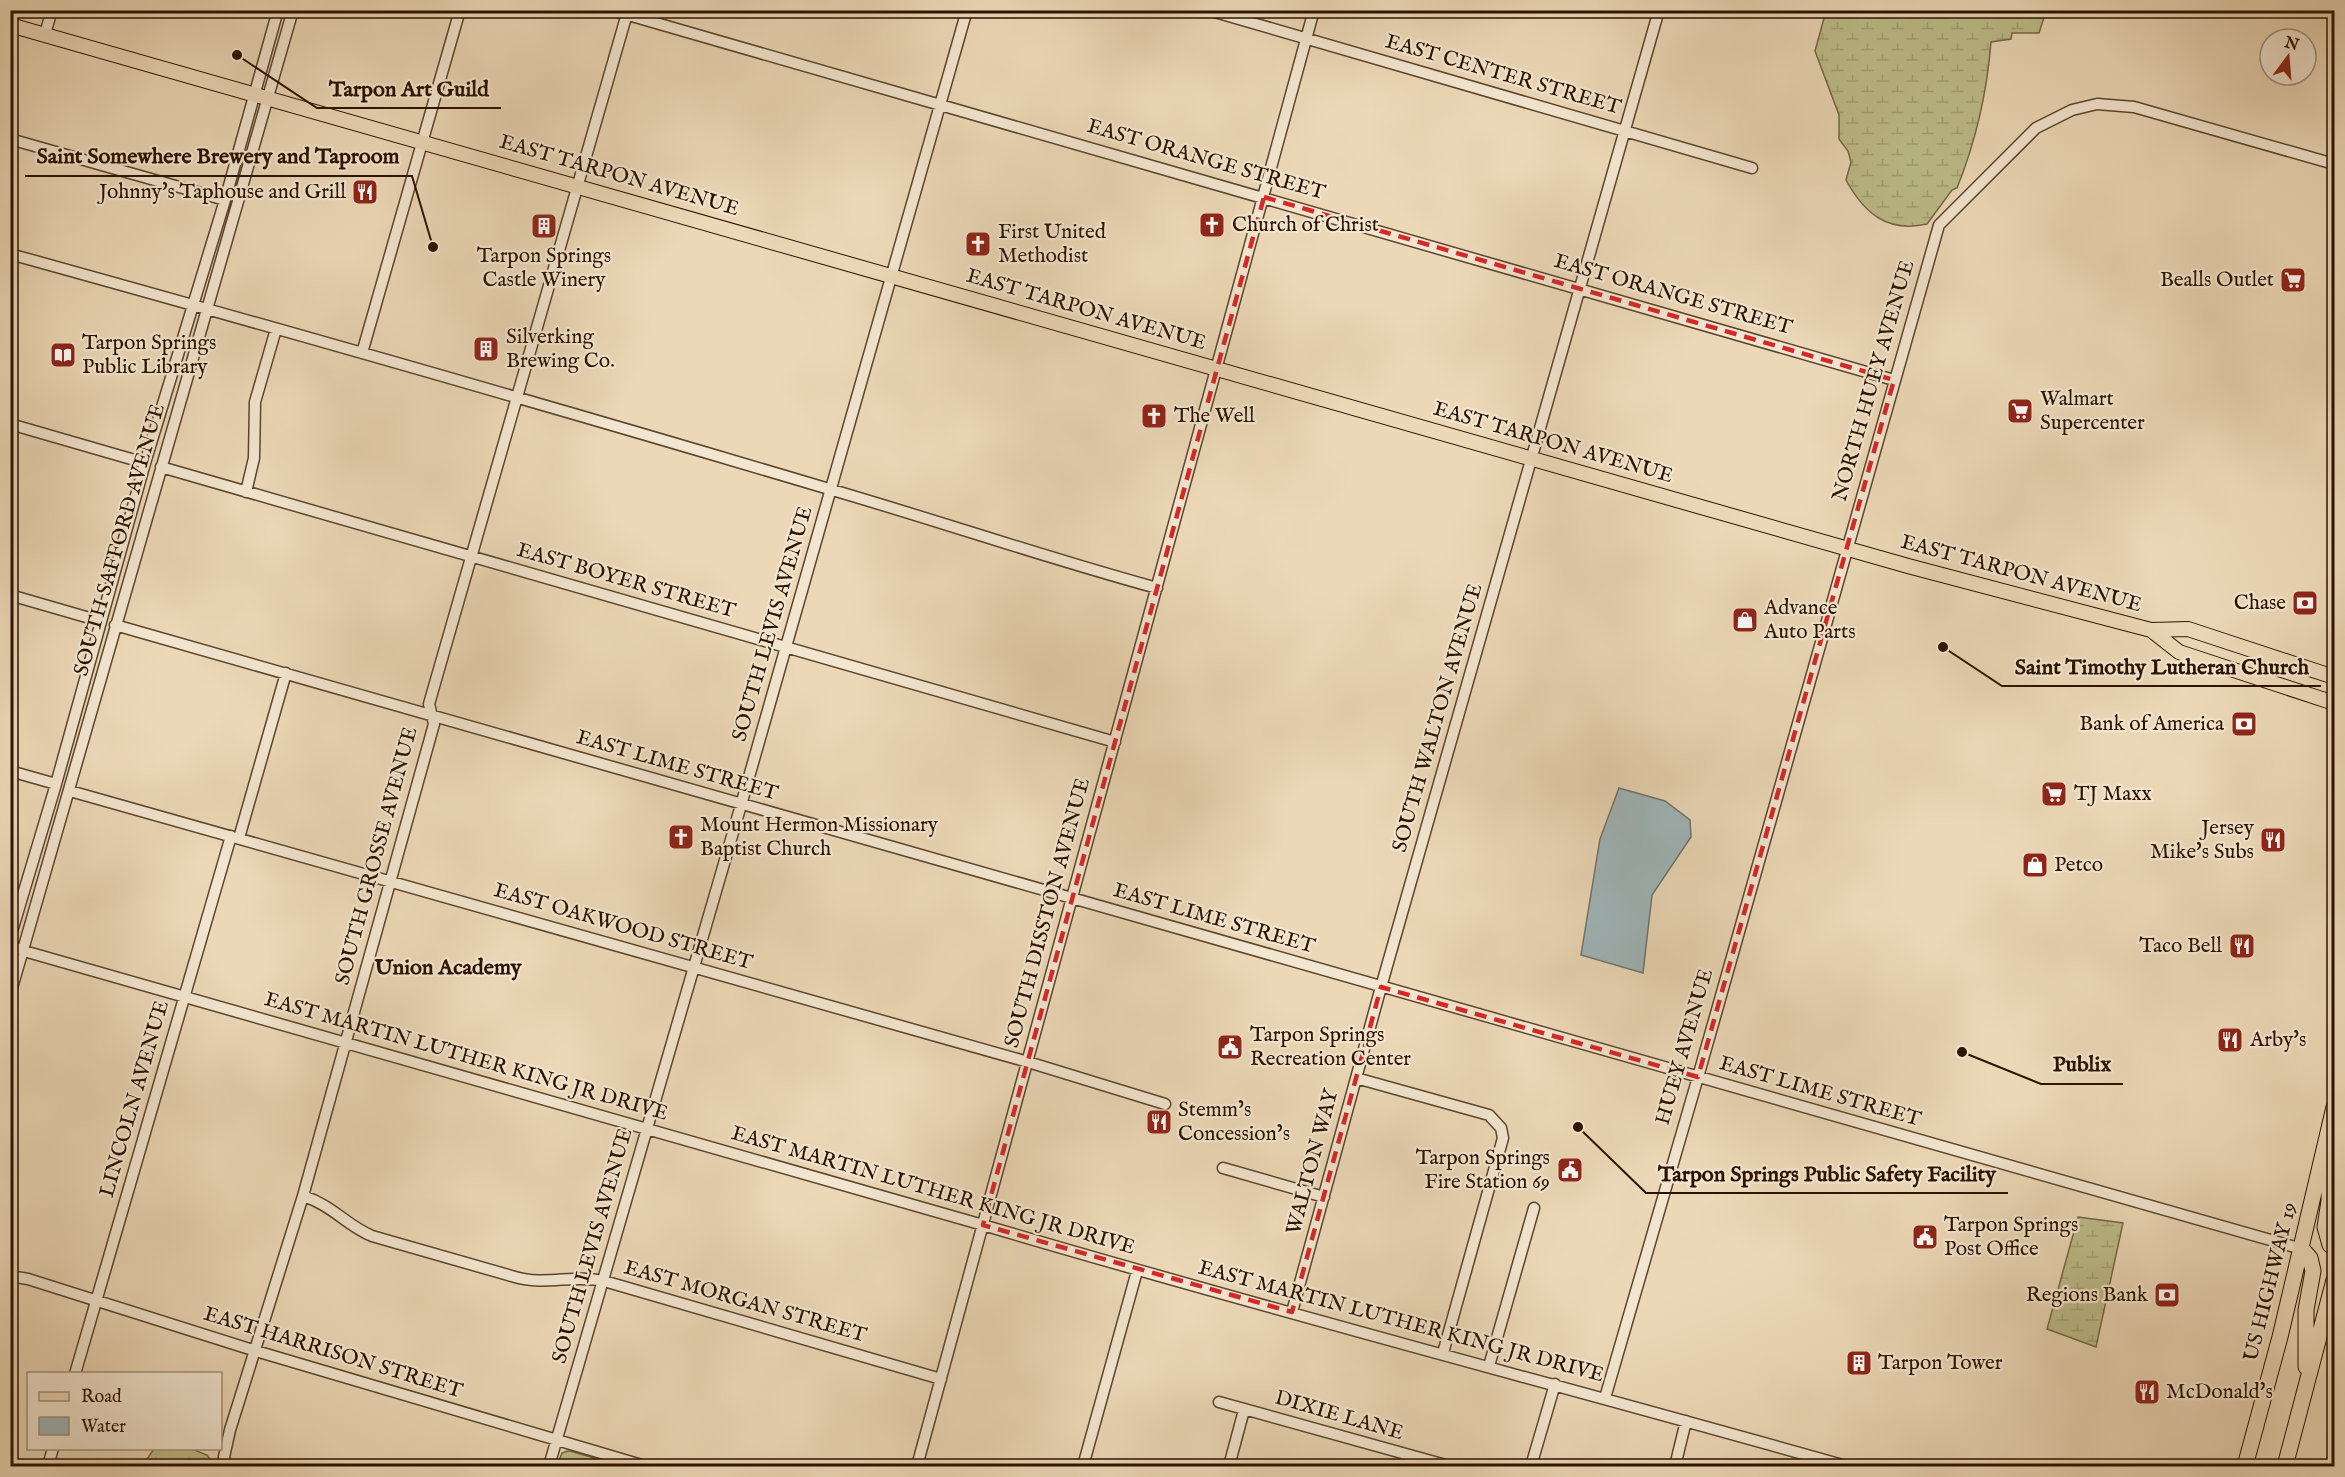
<svg xmlns="http://www.w3.org/2000/svg" width="2345" height="1477" font-family="'IM FELL English',serif">
<style>
.forest{fill:url(#forest-firs);stroke:#746845;stroke-width:1.5}
.wetland{fill:url(#wetland-marsh);stroke:#746845;stroke-width:1.5}
.park{fill:url(#park-crowns);stroke:#746845;stroke-width:1.5}
.water{fill:#9fb6bb;stroke:#717470;stroke-width:1.5}
.lines{fill:none;stroke-linecap:round;stroke-linejoin:round}
.minor-casing{stroke:#5b442e;stroke-width:13}
.major-casing{stroke:#2b1200;stroke-width:16}
.highway-casing{stroke:#2b1200;stroke-width:17}
.minor{stroke:#f3e6d0;stroke-width:10}
.major{stroke:#ecd8b7;stroke-width:14}
.highway{stroke:#ecd8b7;stroke-width:15}
.marked{fill:none;stroke:#d62828;stroke-width:4.5;stroke-dasharray:12 8;stroke-linejoin:round}
.labels{text-anchor:middle;dominant-baseline:central;stroke-width:4.5;stroke-linejoin:round;paint-order:stroke}
.street-label{font-size:21px;fill:#2b1200;stroke:#f3e6d0}
.poi-label{font-size:21px;fill:#2b1200;stroke:#f3e6d0;text-anchor:start}
.neighbourhood-label{font-size:22px;font-weight:bold;fill:#2b1200;stroke:#f3e6d0}
.leader{fill:none;stroke:#2b1200;stroke-width:2}
.callout-dot{fill:#2b1200;stroke:#f3e6d0;stroke-width:2}
.callout-label{font-size:22px;text-anchor:middle;font-weight:bold;fill:#2b1200;stroke:#f3e6d0;stroke-width:4.5;stroke-linejoin:round;paint-order:stroke}
</style>
<defs>
<pattern id="forest-firs" width="22" height="20" patternUnits="userSpaceOnUse" patternTransform="scale(1.5)"><rect width="22" height="20" fill="#bdbd8a"/><path d="M5 1l3.5 6h-7zM16 11l3.5 6h-7z" fill="#a3a175"/></pattern>
<pattern id="wetland-marsh" width="20" height="14" patternUnits="userSpaceOnUse" patternTransform="scale(1.5)"><rect width="20" height="14" fill="#bdbd8a"/><path d="M1 5h8M5 5V1M11 12h8M15 12V8" fill="none" stroke="#a3a175"/></pattern>
<pattern id="park-crowns" width="20" height="18" patternUnits="userSpaceOnUse" patternTransform="scale(1.5)"><rect width="20" height="18" fill="#bdbd8a"/><path d="M2 6a3 3 0 1 1 6 0M12 15a3 3 0 1 1 6 0" fill="none" stroke="#a3a175"/></pattern>
</defs>
<rect width="100%" height="100%" fill="#ecd8b7"/>
<filter id="stains"><feTurbulence type="fractalNoise" baseFrequency=".00333" numOctaves="4"/><feColorMatrix values="0 0 0 0 .2 0 0 0 0 .09 0 0 0 0 .02 0 0 0 .5 -.17"/></filter>
<radialGradient id="worn" r=".72"><stop offset=".6" stop-color="#630" stop-opacity="0"/><stop offset="1" stop-color="#630" stop-opacity=".3"/></radialGradient>
<!-- forest -->
<path class="forest" d="M154 1449H192L207 1455 215 1466H142Z"/>
<!-- wetland -->
<path class="wetland" d="M1826 11H2046L2039 33H2012L2011 39 1991 42C1987 92 1976 141 1957 188L1952 190 1927 224C1887 233 1864 213 1846 180L1851 162 1848 151 1839 139V115L1815 51Z
M2078 1217 2123 1223 2096 1347 2047 1329Z"/>
<!-- park -->
<path class="park" d="M567 1451H570L622 1466H557L562 1453Z"/>
<!-- water -->
<path class="water" d="M1619 788 1665 801 1690 820 1691 837 1652 895 1643 973 1581 955 1600 839Z"/>
<g class="lines">
<!-- minor casing -->
<g class="minor-casing">
<path id="minor" d="M611 10 1894 380
M1208 10 1752 168
M45 34 52 10
M10 139 225 200
M10 254C284 330 557 408 829 489 939 521 1047 558 1157 588
M362 353 460 10
M10 424 145 463
M161 467 1115 742
M246 492 254 458 255 402 276 329
M10 595 100 621
M115 625 2302 1249
M10 771 56 784
M70 791 1028 1062 1165 1104
M239 838 286 673
M10 938 56 784 145 463 225 200 278 10
M10 947 983 1225C1269 1310 1559 1385 1846 1466
M10 995 293 10
M1356 1078 1489 1115 1501 1128 1503 1138 1443 1353
M1223 1168 1324 1197
M303 1196C332 1205 346 1225 372 1236L515 1277C545 1286 574 1274 604 1281L941 1379
M10 1276 28 1279 256 1351 645 1466
M1292 1312 1381 987 1659 10
M1489 1366 1534 1208
M75 1374 231 836
M1605 1398 1698 1077 1939 225 2036 128 2072 110 2097 104 2134 107 2334 164
M1219 1402 1449 1466
M48 1466 53 1448
M225 1466 224 1457 230 1430 303 1196 434 724 429 704 628 10
M549 1466 741 805 967 10
M917 1466 1314 10
M1083 1466 1137 1271
M1229 1466 1244 1410
M1531 1466 1555 1384
M1675 1466 1686 1421"/>
</g>
<!-- major casing -->
<g class="major-casing">
<path id="major" d="M10 25 1908 566 2151 630 2188 629 2334 677
M2151 630 2179 652 2334 703"/>
</g>
<!-- highway casing -->
<g class="highway-casing">
<path id="highway" d="M2330 1154 2329 1201 2325 1227 2330 1245 2334 1247
M2302 1249 2310 1258 2313 1271 2306 1310V1367
M2245 1466 2280 1337 2334 1107
M2285 1466 2334 1280"/>
</g>
<!-- minor -->
<use href="#minor" class="minor"/>
<!-- major -->
<use href="#major" class="major"/>
<!-- highway -->
<use href="#highway" class="highway"/>
</g>
<!-- marked area -->
<path class="marked" d="M1264 197 1894 380 1698 1077 1381 987 1292 1312 983 1225Z"/>
<!-- icons -->
<defs>
<g id="restaurant-square" transform="scale(1.35)"><rect x="-9" y="-9" width="18" height="18" rx="4" fill="#8f2418" stroke="#f3e6d0"/><path d="M-5-6h1v4h1v-4h1v4h1v-4h1v5L-1.5 .5V6h-2V.5L-5-1ZM5-6V6H3V1.5H1.5Q1.5-4 5-6Z" fill="#fff"/></g>
<g id="church-square" transform="scale(1.35)"><rect x="-9" y="-9" width="18" height="18" rx="4" fill="#8f2418" stroke="#f3e6d0"/><path d="M-1.2-6h2.4v3.5h3.3v2.4h-3.3V6h-2.4V-.1h-3.3v-2.4h3.3Z" fill="#fff"/></g>
<g id="building-square" transform="scale(1.35)"><rect x="-9" y="-9" width="18" height="18" rx="4" fill="#8f2418" stroke="#f3e6d0"/><path d="M-4-6H4V6H1V3H-1V6H-4ZM-2.5-4.3h1.7v1.8h-1.7ZM.8-4.3h1.7v1.8H.8ZM-2.5-1h1.7V.8h-1.7ZM.8-1h1.7V.8H.8Z" fill="#fff"/></g>
<g id="supermarket-square" transform="scale(1.35)"><rect x="-9" y="-9" width="18" height="18" rx="4" fill="#8f2418" stroke="#f3e6d0"/><path d="M-6-5.5h2.5l.6 2H6L4.5 2H-2.5L-4.4-4H-6ZM-1.5 3.2a1.3 1.3 0 1 0 .1 0ZM3 3.2a1.3 1.3 0 1 0 .1 0Z" fill="#fff"/></g>
<g id="library-square" transform="scale(1.35)"><rect x="-9" y="-9" width="18" height="18" rx="4" fill="#8f2418" stroke="#f3e6d0"/><path d="M-6-4Q-3-5.5-.7-3.5V5Q-3 3-6 4ZM6-4Q3-5.5 .7-3.5V5Q3 3 6 4Z" fill="#fff"/></g>
<g id="bank-square" transform="scale(1.35)"><rect x="-9" y="-9" width="18" height="18" rx="4" fill="#8f2418" stroke="#f3e6d0"/><path d="M-6-4H6V4H-6ZM0-2.3a2.3 2.3 0 1 0 0 4.6a2.3 2.3 0 1 0 0-4.6Z" fill="#fff"/></g>
<g id="shop-square" transform="scale(1.35)"><rect x="-9" y="-9" width="18" height="18" rx="4" fill="#8f2418" stroke="#f3e6d0"/><path d="M-5-2.5h2.3a2.7 3.5 0 0 1 5.4 0H5L5.5 6h-11ZM-1.5-2.5h3a1.5 2.3 0 0 0-3 0Z" fill="#fff"/></g>
<g id="civic-square" transform="scale(1.35)"><rect x="-9" y="-9" width="18" height="18" rx="4" fill="#8f2418" stroke="#f3e6d0"/><path d="M-.6-6.5H3V-4.5H.6V-3L4-1V1h2V6H-6V1h2V-1L-.6-3ZM-1.2 2.5V6h2.4V2.5Z" fill="#fff"/></g>
</defs>
<g fill-rule="evenodd">
<use href="#restaurant-square" x="365" y="192"/>
<use href="#church-square" x="1212" y="225"/>
<use href="#building-square" x="544" y="226"/>
<use href="#church-square" x="978" y="244"/>
<use href="#supermarket-square" x="2293" y="280"/>
<use href="#building-square" x="486" y="349"/>
<use href="#library-square" x="63" y="355"/>
<use href="#supermarket-square" x="2020" y="411"/>
<use href="#church-square" x="1154" y="416"/>
<use href="#bank-square" x="2305" y="603"/>
<use href="#shop-square" x="1745" y="620"/>
<use href="#bank-square" x="2244" y="724"/>
<use href="#supermarket-square" x="2054" y="794"/>
<use href="#church-square" x="681" y="837"/>
<use href="#restaurant-square" x="2273" y="840"/>
<use href="#shop-square" x="2035" y="865"/>
<use href="#restaurant-square" x="2242" y="946"/>
<use href="#restaurant-square" x="2230" y="1040"/>
<use href="#civic-square" x="1230" y="1047"/>
<use href="#restaurant-square" x="1159" y="1122"/>
<use href="#civic-square" x="1570" y="1170"/>
<use href="#civic-square" x="1925" y="1237"/>
<use href="#bank-square" x="2167" y="1295"/>
<use href="#building-square" x="1859" y="1363"/>
<use href="#restaurant-square" x="2147" y="1392"/>
</g>
<g class="labels">
<!-- street labels -->
<g class="street-label">
<text transform="translate(1503 75) rotate(16)">EAST CENTER STREET</text>
<text transform="translate(1206 160) rotate(16)">EAST ORANGE STREET</text>
<text transform="translate(619 176) rotate(16)">EAST TARPON AVENUE</text>
<text transform="translate(1673 295) rotate(16)">EAST ORANGE STREET</text>
<text transform="translate(1086 310) rotate(16)">EAST TARPON AVENUE</text>
<text transform="translate(1874 381) rotate(-74)">NORTH HUEY AVENUE</text>
<text transform="translate(1553 443) rotate(16)">EAST TARPON AVENUE</text>
<text transform="translate(120 540) rotate(-74)">SOUTH SAFFORD AVENUE</text>
<text transform="translate(2021 574) rotate(15)">EAST TARPON AVENUE</text>
<text transform="translate(626 581) rotate(16)">EAST BOYER STREET</text>
<text transform="translate(773 624) rotate(-74)">SOUTH LEVIS AVENUE</text>
<text transform="translate(1438 718) rotate(-74)">SOUTH WALTON AVENUE</text>
<text transform="translate(677 766) rotate(16)">EAST LIME STREET</text>
<text transform="translate(377 856) rotate(-75)">SOUTH GROSSE AVENUE</text>
<text transform="translate(1048 913) rotate(-75)">SOUTH DISSTON AVENUE</text>
<text transform="translate(1214 919) rotate(16)">EAST LIME STREET</text>
<text transform="translate(623 927) rotate(16)">EAST OAKWOOD STREET</text>
<text transform="translate(1685 1047) rotate(-74)">HUEY AVENUE</text>
<text transform="translate(466 1057) rotate(16)">EAST MARTIN LUTHER KING JR DRIVE</text>
<text transform="translate(1820 1092) rotate(16)">EAST LIME STREET</text>
<text transform="translate(135 1099) rotate(-74)">LINCOLN AVENUE</text>
<text transform="translate(1313 1162) rotate(-75)">WALTON WAY</text>
<text transform="translate(933 1191) rotate(16)">EAST MARTIN LUTHER KING JR DRIVE</text>
<text transform="translate(593 1246) rotate(-74)">SOUTH LEVIS AVENUE</text>
<text transform="translate(2271 1282) rotate(-76)">US HIGHWAY 19</text>
<text transform="translate(745 1302) rotate(16)">EAST MORGAN STREET</text>
<text transform="translate(1401 1322) rotate(15)">EAST MARTIN LUTHER KING JR DRIVE</text>
<text transform="translate(333 1353) rotate(17)">EAST HARRISON STREET</text>
<text transform="translate(1339 1416) rotate(16)">DIXIE LANE</text>
</g>
<!-- poi labels -->
<g class="poi-label">
<text x="346" y="192" text-anchor="end">Johnny's Taphouse and Grill</text>
<text x="1232" y="225">Church of Christ</text>
<text x="998" y="232">First United<tspan x="998" dy="24">Methodist</tspan></text>
<text x="544" y="256" text-anchor="middle">Tarpon Springs<tspan x="544" dy="24">Castle Winery</tspan></text>
<text x="2274" y="280" text-anchor="end">Bealls Outlet</text>
<text x="506" y="337">Silverking<tspan x="506" dy="24">Brewing Co.</tspan></text>
<text x="82" y="343">Tarpon Springs<tspan x="82" dy="24">Public Library</tspan></text>
<text x="2040" y="399">Walmart<tspan x="2040" dy="24">Supercenter</tspan></text>
<text x="1174" y="416">The Well</text>
<text x="2286" y="603" text-anchor="end">Chase</text>
<text x="1764" y="608">Advance<tspan x="1764" dy="24">Auto Parts</tspan></text>
<text x="2224" y="724" text-anchor="end">Bank of America</text>
<text x="2074" y="794">TJ Maxx</text>
<text x="700" y="825">Mount Hermon Missionary<tspan x="700" dy="24">Baptist Church</tspan></text>
<text x="2254" y="828" text-anchor="end">Jersey<tspan x="2254" dy="24">Mike's Subs</tspan></text>
<text x="2054" y="865">Petco</text>
<text x="2222" y="946" text-anchor="end">Taco Bell</text>
<text x="1250" y="1035">Tarpon Springs<tspan x="1250" dy="24">Recreation Center</tspan></text>
<text x="2250" y="1040">Arby's</text>
<text x="1178" y="1110">Stemm’s<tspan x="1178" dy="24">Concession’s</tspan></text>
<text x="1550" y="1158" text-anchor="end">Tarpon Springs<tspan x="1550" dy="24">Fire Station 69</tspan></text>
<text x="1944" y="1225">Tarpon Springs<tspan x="1944" dy="24">Post Office</tspan></text>
<text x="2148" y="1295" text-anchor="end">Regions Bank</text>
<text x="1878" y="1363">Tarpon Tower</text>
<text x="2166" y="1392">McDonald's</text>
</g>
<!-- neighbourhood labels -->
<g class="neighbourhood-label">
<text x="448" y="968">Union Academy</text>
</g>
</g>
<!-- callouts -->
<path class="leader" d="M237 55L317 108H501M433 247L412 176H25M1943 647L2002 686H2321M1962 1052L2041 1084H2123M1578 1127L1646 1193H2008"/>
<g class="callout-dot">
<circle cx="237" cy="55" r="6"/>
<circle cx="433" cy="247" r="6"/>
<circle cx="1943" cy="647" r="6"/>
<circle cx="1962" cy="1052" r="6"/>
<circle cx="1578" cy="1127" r="6"/>
</g>
<g class="callout-label">
<text x="409" y="96">Tarpon Art Guild</text>
<text x="218" y="163">Saint Somewhere Brewery and Taproom</text>
<text x="2162" y="674">Saint Timothy Lutheran Church</text>
<text x="2082" y="1071">Publix</text>
<text x="1827" y="1181">Tarpon Springs Public Safety Facility</text>
</g>
<!-- margin -->
<rect width="2345" height="1477" fill="none" stroke="#ecd8b7" stroke-width="36"/>
<rect x="12" y="12" width="2321" height="1453" fill="none" stroke="#2b1200" stroke-width="3"/>
<rect x="18" y="18" width="2309" height="1441" fill="none" stroke="#2b1200" stroke-width="1.5"/>
<!-- legend -->
<rect x="27" y="1372" width="195" height="78" fill="#f3e6d0" stroke="#a3917d" stroke-width="1.5"/>
<rect x="39" y="1392" width="30" height="9" fill="#ecd8b7" stroke="#a3917d" stroke-width="1.5"/>
<text x="81" y="1402" font-size="18" fill="#2b1200">Road</text>
<rect x="39" y="1417" width="30" height="18" fill="#9fb6bb" stroke="#a3917d" stroke-width="1.5"/>
<text x="81" y="1432" font-size="18" fill="#2b1200">Water</text>
<!-- north arrow -->
<g transform="translate(2288 57) rotate(16)"><circle r="28" fill="#f3e6d0" stroke="#a3917d" stroke-width="1.5"/>
<path d="M0-4.5L10 22L0 15L-10 22Z" fill="#8f2418"/>
<text y="-9" font-size="16" font-weight="bold" text-anchor="middle" fill="#2b1200">N</text>
</g>
<rect width="100%" height="100%" filter="url(#stains)"/>
<rect width="100%" height="100%" fill="url(#worn)"/>
</svg>
